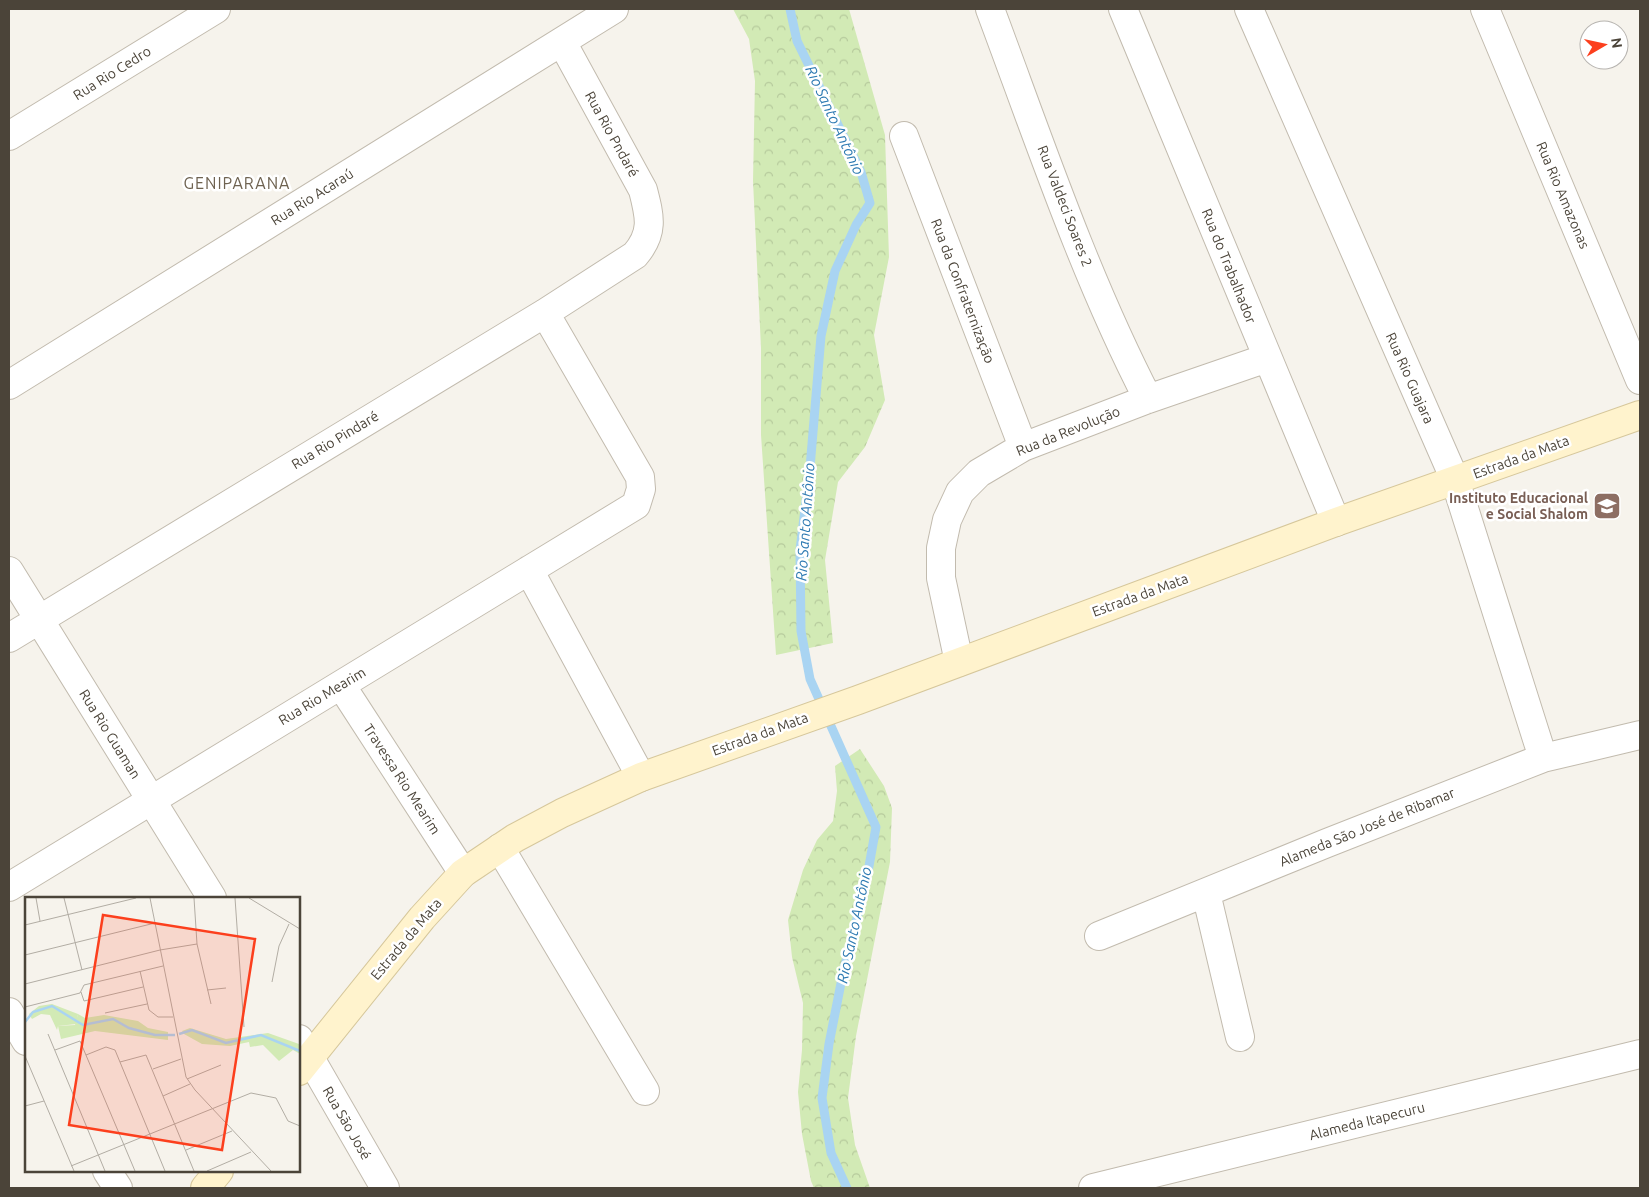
<svg xmlns="http://www.w3.org/2000/svg" width="1649" height="1197" font-family="Ubuntu,sans-serif">
<style>
.forest{fill:url(#forest-crowns)}
.lines{fill:none;stroke-linecap:round;stroke-linejoin:round}
.stream{stroke:#a9d4f2;stroke-width:9}
.street-casing{stroke:#c2bbae;stroke-width:30}
.secondary-casing{stroke:#d6c79b;stroke-width:30}
.street{stroke:#fff;stroke-width:28}
.secondary{stroke:#fff3cd;stroke-width:28}
.labels{text-anchor:middle;dominant-baseline:central;stroke-width:5;stroke-linejoin:round;paint-order:stroke}
.street-label{font-size:14px;fill:#4b4439;stroke:#fff}
.education-label{font-size:14px;font-weight:bold;fill:#785e54;stroke:#fff;text-anchor:end}
.water-label{font-size:15px;font-style:italic;fill:#2e7ab2;stroke:#fff}
.quarter-label{font-size:16px;letter-spacing:1px;fill:#6e6250;stroke:#fff}
.inset-river{fill:none;stroke:#a9d4f2;stroke-width:2.5}
.inset-road{fill:none;stroke:#b2ada4;stroke-width:1}
.view{fill:#fc3f1d;fill-opacity:0.15;stroke:#fc3f1d;stroke-width:2.5}
.inset-edge{fill:none;stroke:#4b4439;stroke-width:2.5}
</style>
<defs>
<pattern id="forest-crowns" width="20" height="18" patternUnits="userSpaceOnUse" patternTransform="scale(1.25)"><rect width="20" height="18" fill="#d2eab5"/><path d="M2 6a3 3 0 1 1 6 0M12 15a3 3 0 1 1 6 0" fill="none" stroke="#b6ca9c"/></pattern>
</defs>
<rect width="100%" height="100%" fill="#f6f3ec"/>
<!-- forest -->
<path class="forest" d="M733 9H849L885 135 889 257 874 335 885 400 865 447 838 482 825 560 833 643 776 655 761 435V348L753 181 755 81 749 39Z
M860 749 884 786 892 808 890 862 856 1036 848 1098 855 1145 870 1188H814L811 1181 802 1134 798 1092 802 1050 803 1003 792 957 788 920 803 870 817 840 833 821 837 791 835 766Z"/>
<g class="lines">
<!-- stream -->
<path class="stream" d="M790 9 797 41 861 172 870 203 856 225 835 271 821 336 810 468 800 550 801 631 810 679 876 827 866 883 843 973 829 1044 822 1098 831 1153 847 1188"/>
<!-- street casing -->
<g class="street-casing">
<path id="street" d="M990 9C1039 140 1084 275 1148 399
M1123 9 1336 522
M1249 9 1455 480 1543 758
M1485 9 1640 380
M9 136 216 9
M904 136 1023 447
M9 385 614 9
M529 570 641 777
M9 571 212 898
M9 638 545 313 635 255C654 233 650 217 643 190L562 42
M959 662 941 578V548L947 520 960 492 979 473 1023 447 1148 399 1267 358
M341 685 463 873
M500 848 645 1091
M9 887 636 505 641 489 640 477 545 313
M1206 893 1240 1037
M1099 936 1327 843 1543 758 1640 735
M9 1012 26 1041
M299 1039 385 1188
M107 1171 118 1188
M1093 1188 1640 1054"/>
</g>
<!-- secondary casing -->
<g class="secondary-casing">
<path id="secondary" d="M299 1071 422 918 463 873 515 838 562 813 641 777 858 700 1336 522 1640 415
M205 1188 219 1171"/>
</g>
<!-- street -->
<use href="#street" class="street"/>
<!-- secondary -->
<use href="#secondary" class="secondary"/>
</g>
<!-- icons -->
<defs>
<g id="school-square" transform="scale(1.4375)"><rect x="-9" y="-9" width="18" height="18" rx="4" fill="#8d6e63" stroke="#fff"/><path d="M0-5L7-2L0 1L-7-2ZM-4 1L0 2.5L4 1V4Q0 6-4 4Z" fill="#fff"/></g>
</defs>
<g fill-rule="evenodd">
<use href="#school-square" x="1607" y="506"/>
</g>
<g class="labels">
<!-- street labels -->
<g class="street-label">
<text transform="translate(112 73) rotate(-32)">Rua Rio Cedro</text>
<text transform="translate(612 134) rotate(61)">Rua Rio Pndaré</text>
<text transform="translate(1563 195) rotate(67)">Rua Rio Amazonas</text>
<text transform="translate(312 197) rotate(-32)">Rua Rio Acaraú</text>
<text transform="translate(1065 206) rotate(69)">Rua Valdeci Soares 2</text>
<text transform="translate(1229 266) rotate(68)">Rua do Trabalhador</text>
<text transform="translate(963 291) rotate(69)">Rua da Confraternização</text>
<text transform="translate(1410 378) rotate(66)">Rua Rio Guajara</text>
<text transform="translate(1068 431) rotate(-22)">Rua da Revolução</text>
<text transform="translate(335 440) rotate(-31)">Rua Rio Pindaré</text>
<text transform="translate(1521 457) rotate(-20)">Estrada da Mata</text>
<text transform="translate(1140 595) rotate(-20)">Estrada da Mata</text>
<text transform="translate(322 696) rotate(-31)">Rua Rio Mearim</text>
<text transform="translate(110 734) rotate(58)">Rua Rio Guaman</text>
<text transform="translate(760 734) rotate(-20)">Estrada da Mata</text>
<text transform="translate(402 779) rotate(57)">Travessa Rio Mearim</text>
<text transform="translate(1367 827) rotate(-22)">Alameda São José de Ribamar</text>
<text transform="translate(406 939) rotate(-50)">Estrada da Mata</text>
<text transform="translate(1367 1121) rotate(-14)">Alameda Itapecuru</text>
<text transform="translate(347 1123) rotate(60)">Rua São José</text>
</g>
<!-- education labels -->
<g class="education-label">
<text x="1588" y="498">Instituto Educacional<tspan x="1588" dy="16">e Social Shalom</tspan></text>
</g>
<!-- water labels -->
<g class="water-label">
<text transform="translate(835 120) rotate(65)">Rio Santo Antônio</text>
<text transform="translate(805 522) rotate(-86)">Rio Santo Antônio</text>
<text transform="translate(854 925) rotate(-78)">Rio Santo Antônio</text>
</g>
<!-- quarter labels -->
<g class="quarter-label">
<text x="237" y="183">GENIPARANA</text>
</g>
</g>
<!-- overview -->
<g transform="translate(25 897)">
<rect width="275" height="275" fill="#f6f3ec"/>
<path d="M27 107 53 117 51 127 33 129 32 133 25 118 16 117 7 122 4 117 14 109Z" fill="#d2eab5"/>
<path d="M53 117 60 121 79 118 113 124 123 131 143 135V143L70 134 36 142 33 129 50 128ZM165 131 201 142 243 136 274 147 275 157 268 153 254 164 238 148 225 150 224 145 205 149 177 147 159 137 157 134Z" fill="#d2eab5"/>
<path class="inset-river" d="M0 125 8 115 27 109 58 128 88 122 104 131 130 138H150M154 137 167 133 201 146 236 138 275 154"/>
<path class="inset-road" d="M11 1 15 24M39 1 57 73M125 1 161 180 170 193 246 274M169 1 172 47 186 107M210 1 219 130M224 1 275 32M0 28 111 1M0 58 130 26M115 74 124 113 133 120H148M247 85 254 49 264 27M0 87 135 53 172 47M182 93 201 91M56 95 59 104 118 90M0 110 55 96 59 88 138 69M80 116 122 107M23 137 80 274M30 153 55 144 110 274M61 158 81 150 90 153 140 274M0 159 49 274M95 165 121 158 169 274M128 172 156 162M162 182 196 168M138 199 165 187M0 209 19 204M161 253 207 234M46 269 226 196 251 201 263 224 275 229M182 274 226 255"/>
<path class="view" d="M78 18 230 42 197 253 44 228Z"/>
<rect width="275" height="275" class="inset-edge"/>
</g>
<!-- border -->
<rect width="1649" height="1197" fill="none" stroke="#4b4439" stroke-width="20"/>
<!-- north arrow -->
<g transform="translate(1604 45) rotate(81)"><circle r="24" fill="#ffffff" stroke="#b7b4b0"/>
<path d="M0-4L9 19L0 12L-9 19Z" fill="#fc3f1d"/>
<text y="-8" font-size="14" font-weight="bold" text-anchor="middle" fill="#4b4439">N</text>
</g>
</svg>
